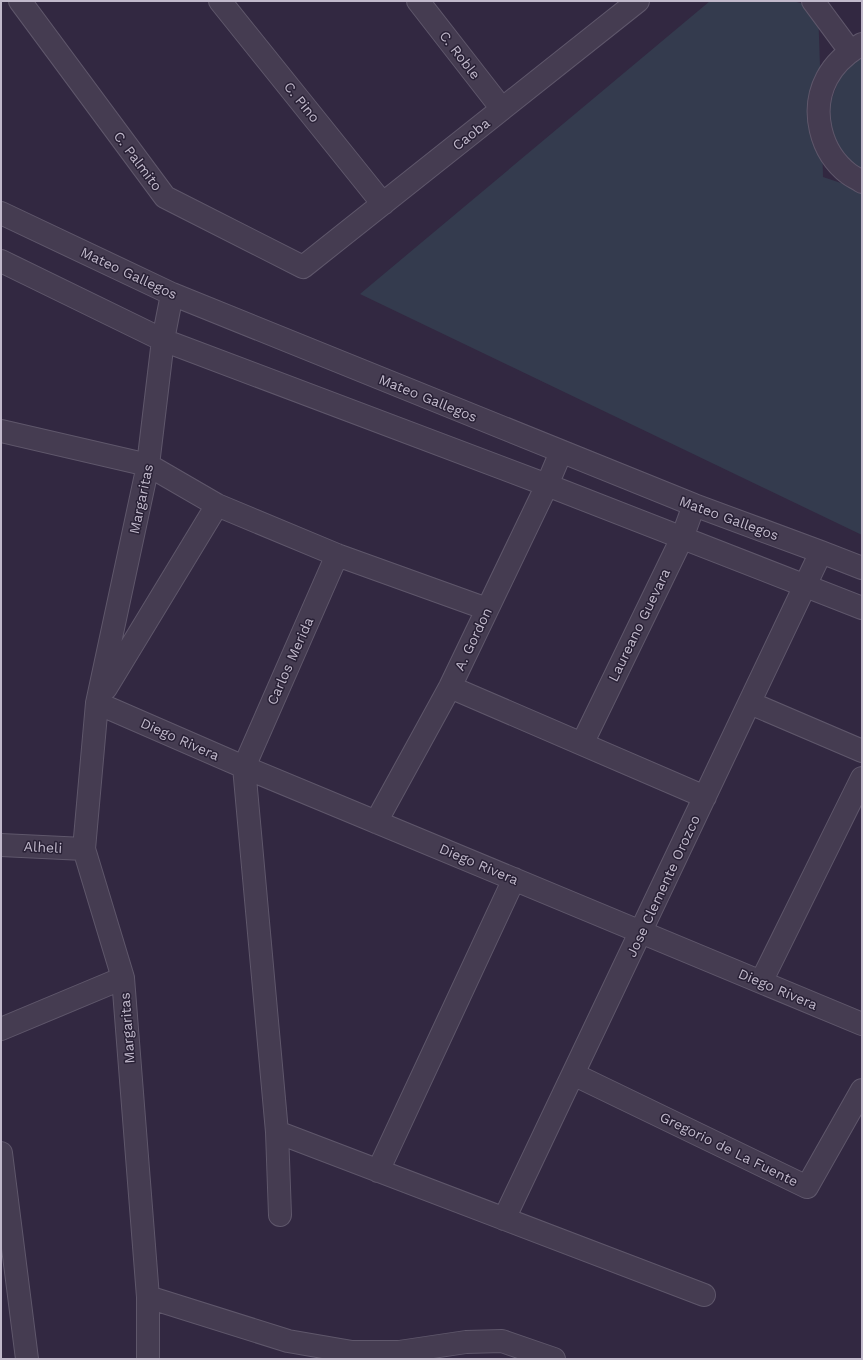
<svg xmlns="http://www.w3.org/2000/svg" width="863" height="1360" font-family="'Work Sans',sans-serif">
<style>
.green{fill:#343b4e}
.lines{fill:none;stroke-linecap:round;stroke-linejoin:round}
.minor-casing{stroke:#5f576b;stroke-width:24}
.minor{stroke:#453c51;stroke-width:22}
.labels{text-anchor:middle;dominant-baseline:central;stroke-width:3;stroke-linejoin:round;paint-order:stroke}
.street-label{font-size:14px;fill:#c1b9cb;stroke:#292136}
</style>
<rect width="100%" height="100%" fill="#322841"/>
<!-- green -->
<path class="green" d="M710 1H793L818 8 822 124 850 51 862 49V177L822 134 823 177 862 190V535L360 294Z"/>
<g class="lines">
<!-- minor casing -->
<g class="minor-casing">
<path id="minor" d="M20 1 165 197 303 267 638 1
M220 1 383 204
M418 1 502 109
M813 1 850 51
M862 44C848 52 835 63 827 78 810 110 820 152 849 174 853 177 858 179 862 182
M1 213 172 294 694 505 821 552 862 568
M1 261 163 340 547 485 862 608
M1 431 148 465 217 505 337 555 487 609
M450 687 705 797
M106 688 217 505
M97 703 244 767 862 1024
M750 703 862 751
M582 744 682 538 694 505
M376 822 450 687 547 485 561 452
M1 845 84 849
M761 982 862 778
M1 1029 123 978
M573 1074 807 1187 862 1090
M277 1132 704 1295
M1 1153 27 1359
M378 1171 514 879
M280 1215 277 1132 244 767 337 555
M504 1219 821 552
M148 1297 288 1341 352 1352H399L466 1342 502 1341 554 1359
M148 1359V1297L123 978 84 849 97 703 148 465 163 340 172 294"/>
</g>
<!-- minor -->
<use href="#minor" class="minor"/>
</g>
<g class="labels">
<!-- street labels -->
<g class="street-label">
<text transform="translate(460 55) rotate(52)">C. Roble</text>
<text transform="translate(302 102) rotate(51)">C. Pino</text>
<text transform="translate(471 134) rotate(-38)">Caoba</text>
<text transform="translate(138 161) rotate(53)">C. Palmito</text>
<text transform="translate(129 273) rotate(25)">Mateo Gallegos</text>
<text transform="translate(428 398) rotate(22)">Mateo Gallegos</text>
<text transform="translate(141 499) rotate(-78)">Margaritas</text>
<text transform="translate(729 518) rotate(20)">Mateo Gallegos</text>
<text transform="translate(639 625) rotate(-64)">Laureano Guevara</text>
<text transform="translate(473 639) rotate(-64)">A. Gordon</text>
<text transform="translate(290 661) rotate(-66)">Carlos Merida</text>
<text transform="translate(180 739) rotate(24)">Diego Rivera</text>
<text transform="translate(43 847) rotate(3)">Alheli</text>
<text transform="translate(479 864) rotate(23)">Diego Rivera</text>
<text transform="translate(663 886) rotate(-65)">Jose Clemente Orozco</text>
<text transform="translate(778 989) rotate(23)">Diego Rivera</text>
<text transform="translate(127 1028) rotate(-94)">Margaritas</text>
<text transform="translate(729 1149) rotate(26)">Gregorio de La Fuente</text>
</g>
</g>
<!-- border -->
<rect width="863" height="1360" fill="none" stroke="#c1b9cb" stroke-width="4"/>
</svg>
